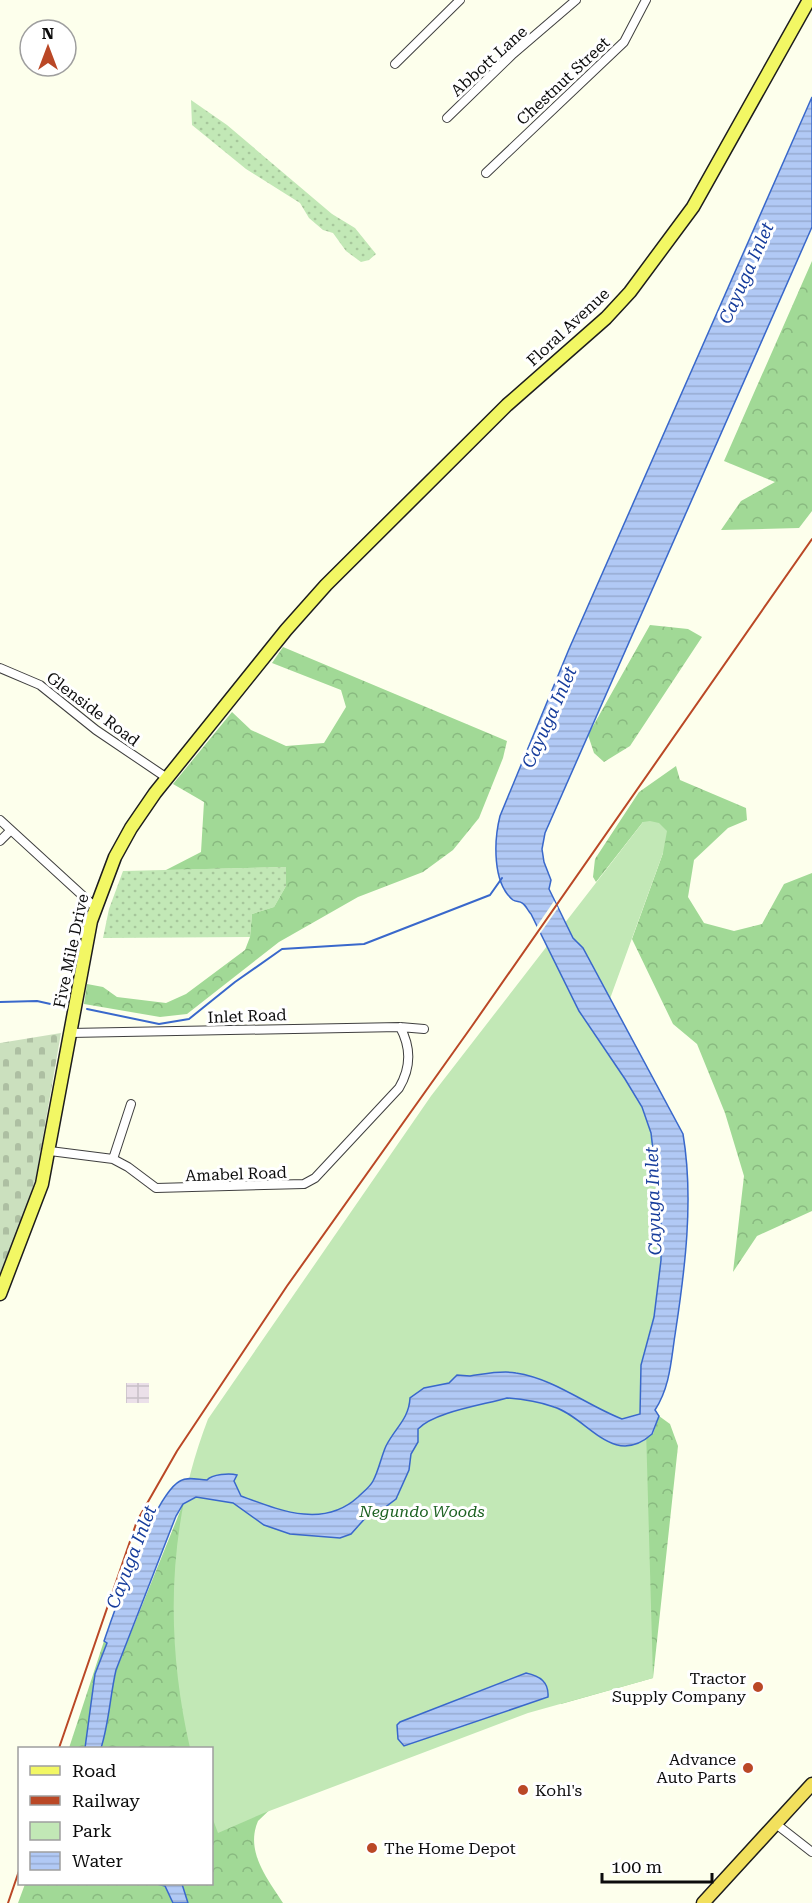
<svg xmlns="http://www.w3.org/2000/svg" width="812" height="1903" font-family="'Roboto Serif',serif">
<style>
.industrial{fill:url(#industrial-grid)}
.grass{fill:url(#grass-dots)}
.forest{fill:url(#forest-crowns)}
.cemetery{fill:url(#cemetery-stones)}
.park{fill:#c2e8b6}
.water{fill:url(#water-rules);stroke:#3968cb;stroke-width:1.5}
.pier{fill:#fdffec}
.lines{fill:none;stroke-linecap:round;stroke-linejoin:round}
.stream{stroke:#3968cb;stroke-width:2}
.minor-casing{stroke:#3f3f3f;stroke-width:10}
.primary-casing{stroke:#1d1d1d;stroke-width:15}
.trunk-casing{stroke:#1d1d1d;stroke-width:15}
.minor{stroke:#fff;stroke-width:8}
.primary{stroke:#f2f764;stroke-width:12}
.trunk{stroke:#f2e05d;stroke-width:12}
.rail{stroke:#ba4826;stroke-width:2}
.poi-dot{fill:#ba4826;stroke:#fff;stroke-width:2}
.labels{text-anchor:middle;dominant-baseline:central;stroke-width:6;stroke-linejoin:round;paint-order:stroke}
.street-label{font-size:16px;fill:#0c0c0c;stroke:#fff}
.park-label{font-size:16px;font-style:italic;fill:#1e6323;stroke:#fff}
.poi-label{font-size:16px;fill:#0c0c0c;stroke:#fff;text-anchor:end}
.water-label{font-size:18px;font-style:italic;fill:#173d9c;stroke:#fff}
</style>
<defs>
<pattern id="industrial-grid" width="8" height="8" patternUnits="userSpaceOnUse" patternTransform="scale(1.5)"><rect width="8" height="8" fill="#ebe0e9"/><path d="M0 4h8M4 0v8" fill="none" stroke="#c8bfc7"/></pattern>
<pattern id="grass-dots" width="8" height="8" patternUnits="userSpaceOnUse" patternTransform="scale(1.5)"><rect width="8" height="8" fill="#c2e8b6"/><path d="M2 2h.1M6 6h.1" fill="none" stroke="#a6c69b" stroke-width="1.8" stroke-linecap="round"/></pattern>
<pattern id="forest-crowns" width="20" height="18" patternUnits="userSpaceOnUse" patternTransform="scale(1.5)"><rect width="20" height="18" fill="#a1d996"/><path d="M2 6a3 3 0 1 1 6 0M12 15a3 3 0 1 1 6 0" fill="none" stroke="#89b980"/></pattern>
<pattern id="cemetery-stones" width="16" height="16" patternUnits="userSpaceOnUse" patternTransform="scale(1.5)"><rect width="16" height="16" fill="#cbe0be"/><path d="M2 7V4a2 2 0 0 1 4 0v3zM10 15v-3a2 2 0 0 1 4 0v3z" fill="#adbfa2"/></pattern>
<pattern id="water-rules" width="6" height="5" patternUnits="userSpaceOnUse" patternTransform="scale(1.5)"><rect width="6" height="5" fill="#b1c9f5"/><path d="M0 2.5h6" fill="none" stroke="#97abd1"/></pattern>
</defs>
<rect width="100%" height="100%" fill="#fdffec"/>
<!-- industrial -->
<path class="industrial" d="M126 1383H149V1403H126Z"/>
<!-- grass -->
<path class="grass" d="M191 100 227 125 332 214 355 228 376 254 369 260 361 262 346 251 333 233 323 230 309 218 300 203 246 169 192 125Z
M286 867V886L274 907 252 914 250 937 103 938 109 909 123 871Z"/>
<!-- forest -->
<path class="forest" d="M812 261V511L799 528 721 530 741 501 775 482 724 461Z
M650 625 688 629 702 637 630 746 604 762 594 753 588 735Z
M283 647 507 741 503 758 479 818 453 850 423 872 358 897 279 942 187 1014 160 1017 84 1004 87 984 103 987 117 997 166 1003 186 994 245 950 250 937 252 914 274 907 286 886V867L166 870 201 852 204 802 173 784 232 712 251 730 286 746 324 743 346 707 341 690 272 663Z
M676 766 680 780 746 808 747 820 728 828 694 860 688 897 704 923 734 931 762 924 784 884 812 873V1211L757 1236 733 1272 744 1176 725 1113 697 1044 673 1024 632 939 663 853 643 822 596 882 593 877 595 859 639 792Z
M659 1416 670 1424 678 1446 653 1678 561 1704 533 1558 258 1821C245 1851 267 1878 283 1903H188L182 1884H212V1748H101C109 1723 110 1696 116 1670L183 1504 196 1496 653 1434Z
M104 1641 107 1642 95 1674 85 1748H69Z
M25 1884H157L165 1886 173 1903H18Z"/>
<!-- cemetery -->
<path class="cemetery" d="M61 1033 36 1177 26 1209 0 1273V1043Z"/>
<!-- park -->
<path class="park" d="M650 821 659 823 667 831 663 853 603 1018 647 1091 672 1177 646 1428 653 1678 528 1713 264 1813 218 1833 212 1817V1748H190C165 1638 167 1525 208 1419L431 1096 643 822Z"/>
<!-- water -->
<path class="water" d="M812 97V227L545 833 542 849 544 862 551 880 549 889 573 938 583 948 683 1134C694 1199 685 1270 675 1335 671 1361 670 1387 655 1410L659 1416 652 1434C613 1469 587 1417 554 1407 540 1402 522 1399 507 1398 483 1405 434 1412 418 1429V1442L411 1454 409 1470 396 1499 380 1511 369 1514 351 1534 340 1538 290 1534 264 1525 233 1503 196 1497 183 1504 176 1516 116 1670C110 1696 109 1723 101 1748H85L95 1674 107 1643 104 1641C115 1609 154 1495 180 1481 188 1476 199 1480 207 1480 212 1474 230 1473 237 1475L234 1481 241 1496C279 1510 323 1529 358 1497 363 1492 370 1487 373 1481 379 1470 381 1457 386 1446 395 1428 409 1419 410 1398L424 1388 449 1383 457 1375 470 1376C485 1374 502 1370 516 1373 555 1379 586 1405 622 1419L640 1414 641 1365 654 1317 661 1260V1220L651 1133 642 1107 625 1079 579 1011 531 914C528 911 526 905 522 903 520 901 516 902 513 900 492 883 494 840 500 816L569 649Z
M526 1673C540 1676 549 1682 548 1697L404 1746 398 1739 397 1725 400 1722Z
M157 1884H182L188 1903H173L165 1886Z"/>
<!-- pier -->
<path class="pier" d="M554 901 558 908 539 935 535 929Z"/>
<g class="lines">
<!-- stream -->
<path class="stream" d="M0 1002 37 1001 64 1007
M87 1009 159 1024 189 1019 235 982 282 949 364 944 490 895 502 878"/>
<!-- minor casing -->
<g class="minor-casing">
<path id="minor" d="M395 64 460 0
M447 118 513 54 576 0
M486 173 624 42 646 0
M0 668 40 685 96 730 167 778
M0 820 95 907
M0 841 11 830
M70 1033 400 1027 424 1029
M50 1151 113 1159 128 1167 156 1188 304 1184 315 1178 399 1088C411 1068 411 1047 400 1027
M113 1159 131 1104
M776 1824 812 1852"/>
</g>
<!-- primary casing -->
<g class="primary-casing">
<path id="primary" d="M0 1294 42 1184 91 921 115 857 131 828 155 793 286 630 326 585 507 405 606 318 630 292 693 207 809 0"/>
</g>
<!-- trunk casing -->
<g class="trunk-casing">
<path id="trunk" d="M703 1903 812 1784"/>
</g>
<!-- minor -->
<use href="#minor" class="minor"/>
<!-- primary -->
<use href="#primary" class="primary"/>
<!-- trunk -->
<use href="#trunk" class="trunk"/>
<!-- rail -->
<path class="rail" d="M59 1748 137 1521 177 1451 287 1286 472 1026 812 539
M8 1903 20 1868"/>
</g>
<!-- markers -->
<g class="poi-dot">
<circle cx="758" cy="1687" r="6"/>
<circle cx="748" cy="1768" r="6"/>
<circle cx="523" cy="1790" r="6"/>
<circle cx="372" cy="1848" r="6"/>
</g>
<g class="labels">
<!-- street labels -->
<g class="street-label">
<text transform="translate(489 61) rotate(-42)">Abbott Lane</text>
<text transform="translate(563 81) rotate(-43)">Chestnut Street</text>
<text transform="translate(568 327) rotate(-43)">Floral Avenue</text>
<text transform="translate(93 709) rotate(37)">Glenside Road</text>
<text transform="translate(71 951) rotate(-78)">Five Mile Drive</text>
<text transform="translate(247 1016) rotate(-2)">Inlet Road</text>
<text transform="translate(236 1174) rotate(-2)">Amabel Road</text>
</g>
<!-- park labels -->
<g class="park-label">
<text x="422" y="1511">Negundo Woods</text>
</g>
<!-- poi labels -->
<g class="poi-label">
<text x="746" y="1678">Tractor<tspan x="746" dy="18">Supply Company</tspan></text>
<text x="736" y="1759">Advance<tspan x="736" dy="18">Auto Parts</tspan></text>
<text x="535" y="1790" text-anchor="start">Kohl's</text>
<text x="384" y="1848" text-anchor="start">The Home Depot</text>
</g>
<!-- water labels -->
<g class="water-label">
<text transform="translate(746 273) rotate(-66)">Cayuga Inlet</text>
<text transform="translate(549 717) rotate(-66)">Cayuga Inlet</text>
<text transform="translate(653 1201) rotate(-92)">Cayuga Inlet</text>
<text transform="translate(131 1557) rotate(-69)">Cayuga Inlet</text>
</g>
</g>
<!-- legend -->
<rect x="18" y="1747" width="195" height="138" fill="#ffffff" stroke="#9e9e9e" stroke-width="1.5"/>
<rect x="30" y="1766" width="30" height="9" fill="#f2f764" stroke="#9e9e9e" stroke-width="1.5"/>
<text x="72" y="1777" font-size="18" fill="#0c0c0c">Road</text>
<rect x="30" y="1796" width="30" height="9" fill="#ba4826" stroke="#9e9e9e" stroke-width="1.5"/>
<text x="72" y="1807" font-size="18" fill="#0c0c0c">Railway</text>
<rect x="30" y="1822" width="30" height="18" fill="#c2e8b6" stroke="#9e9e9e" stroke-width="1.5"/>
<text x="72" y="1837" font-size="18" fill="#0c0c0c">Park</text>
<rect x="30" y="1852" width="30" height="18" fill="url(#water-rules)" stroke="#9e9e9e" stroke-width="1.5"/>
<text x="72" y="1867" font-size="18" fill="#0c0c0c">Water</text>
<!-- north arrow -->
<g transform="translate(48 48)"><circle r="28" fill="#ffffff" stroke="#9e9e9e" stroke-width="1.5"/>
<path d="M0-4.5L10 22L0 15L-10 22Z" fill="#ba4826"/>
<text y="-9" font-size="16" font-weight="bold" text-anchor="middle" fill="#0c0c0c">N</text>
</g>
<!-- scale -->
<path d="M602 1873v9h110v-9" fill="none" stroke="#0c0c0c" stroke-width="3"/>
<text x="611" y="1873" font-size="18" fill="#0c0c0c" stroke="#ffffff" stroke-width="4.5" paint-order="stroke">100 m</text>
</svg>
